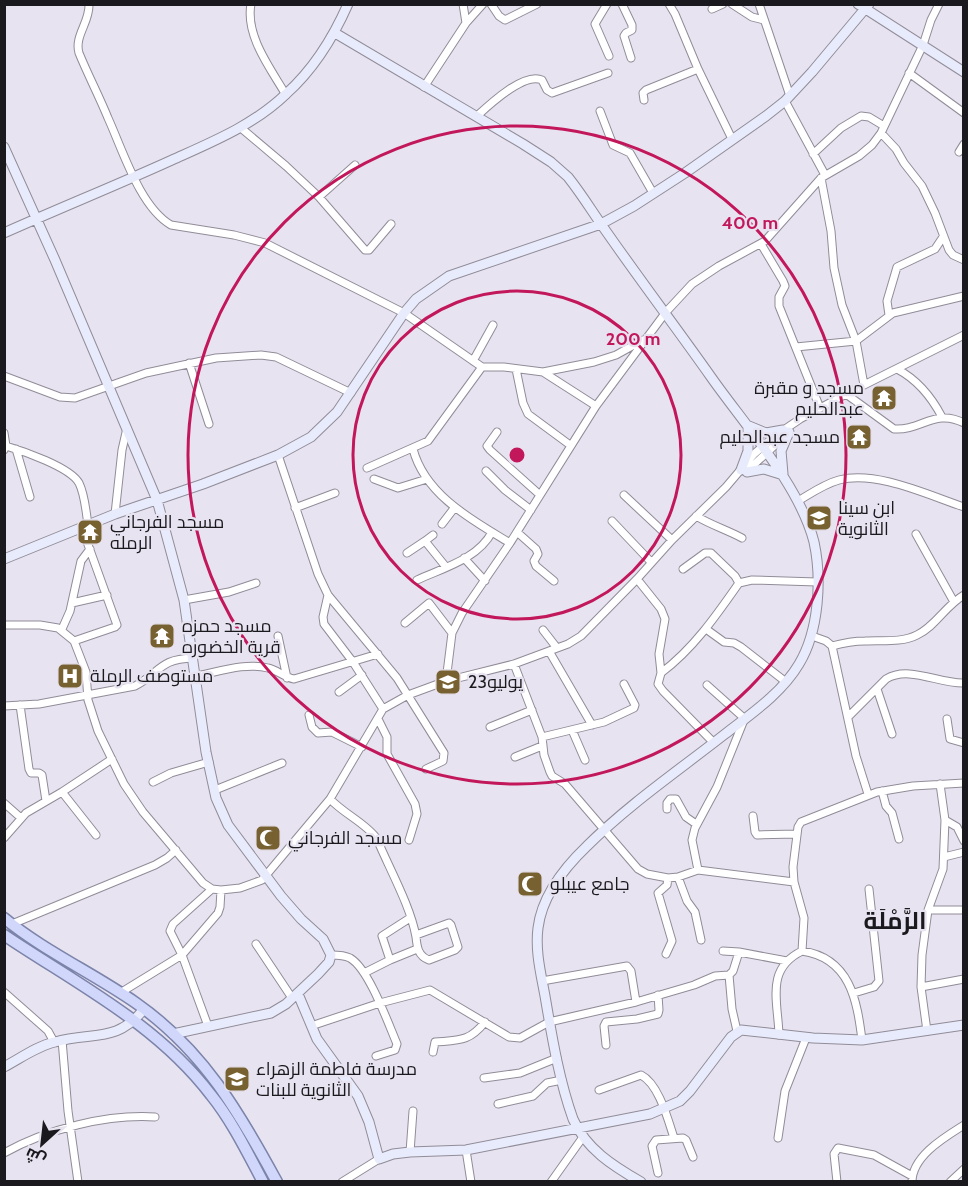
<svg xmlns="http://www.w3.org/2000/svg" width="968" height="1186" font-family="Cabin,Cairo,sans-serif">
<style>
.lines{fill:none;stroke-linecap:round;stroke-linejoin:round}
.street-casing{stroke:#918c98;stroke-width:9}
.secondary-casing{stroke:#918c98;stroke-width:11}
.primary-casing{stroke:#7c84aa;stroke-width:13}
.street{stroke:#fff;stroke-width:7}
.secondary{stroke:#e8ebfc;stroke-width:9}
.primary{stroke:#d0d7fa;stroke-width:10}
.ring{fill:none;stroke:#c2185b;stroke-width:3}
.labels{text-anchor:middle;dominant-baseline:central;stroke-width:4.5;stroke-linejoin:round;paint-order:stroke}
.poi-label{font-size:18px;fill:#1a191d;stroke:#e8e3f0;text-anchor:start}
.district-label{font-size:24px;font-weight:bold;fill:#1a191d;stroke:#e8e3f0}
.centre{fill:#c2185b;stroke:#e8e3f0;stroke-width:3}
.ring-label{font-size:18px;text-anchor:middle;font-weight:bold;fill:#c2185b;stroke:#e8e3f0;stroke-width:4.5;stroke-linejoin:round;paint-order:stroke}
</style>
<rect width="100%" height="100%" fill="#e8e3f0"/>
<g class="lines">
<!-- street casing -->
<g class="street-casing">
<path id="street" d="M89 4C90 22 74 36 79 53 88 75 99 96 108 118 123 151 140 207 171 225L234 235 265 243 404 313 482 367H504L543 372 596 406
M251 4C245 36 271 69 286 95
M491 4 499 16 505 20 537 4
M607 4 595 24 609 56
M622 4 632 25V30L626 33 624 36 631 58
M669 4 675 14 698 69 732 139
M732 4 752 17 764 20
M759 4 790 96
M712 9 723 4
M466 23 483 4
M909 73 964 113
M424 87 466 23 463 4
M644 100 643 93 646 90 698 69
M785 101 825 175
M600 111 613 145 630 153 653 193
M477 116C490 104 524 72 542 80L547 90 552 93 608 73
M241 128 286 166 319 197 365 250H369L391 224
M881 133 896 149 904 163 922 186 935 213 949 250 953 255 964 260
M959 152 964 144
M813 154 841 128 861 116 869 117 884 126
M821 178 831 231 834 268 842 305 856 341 864 385
M319 197 355 165
M761 244 783 281 785 286 779 297V306L820 408
M889 315 887 301 897 267 935 249 943 237
M796 347 856 341 893 313 964 296
M473 361 493 325
M189 363 209 424
M516 369 523 403 528 414 570 445
M897 369C918 380 931 396 942 417
M543 372 594 362 616 355 643 340
M4 376 60 397 75 398 146 373 216 358 261 355 276 357 351 393
M846 394 894 429C921 431 935 408 964 423
M497 432 487 446 490 450 540 495
M4 433 6 446 4 450
M6 446C23 451 70 467 79 483 85 495 86 512 88 525
M16 449 30 497
M413 449C425 495 472 520 510 543
M278 455 318 574 328 595 397 678 444 753 443 761 426 769
M367 468 428 441 482 367
M486 471 505 490 531 510
M747 471 785 436
M374 479 398 488 427 479
M624 495 672 540
M798 501C810 494 824 484 839 480 876 470 928 495 964 507
M295 508 335 493
M115 514 122 450 127 428
M696 516C711 525 727 530 742 538
M612 521 651 562
M442 524 455 507
M517 532 536 549 538 554 534 561 536 566 554 581
M916 534 954 602
M425 541 433 535
M407 553 425 541 446 567
M464 558 485 581
M683 569 705 553H711L735 576 739 583
M637 579 661 609 665 619 659 654 661 673 658 684 663 691 714 743
M417 580C443 568 478 559 492 532
M328 595 323 617 324 624 353 662 383 709
M184 600 229 592 256 583
M72 603 107 595
M405 623 429 603 452 633
M4 625H40L58 628 74 641 86 672 88 700 98 731 124 784 143 812 203 883 212 889 221 890 240 888 262 880 330 799 383 709 408 695 446 681 514 664 568 644 581 636 637 579 672 540 726 487 754 454 775 436 800 419 846 394 964 335
M62 629 70 611 81 561 90 549
M706 629 724 642 734 643 741 647 786 682
M543 630 557 648
M278 636 287 678
M812 636 826 641 832 646 856 756 868 794
M74 641 115 627 117 625 82 528
M832 646C843 643 854 641 865 641 882 640 901 643 917 635 936 626 945 606 964 595
M549 651 592 725
M514 664 542 737 544 755 550 772 552 776 565 784 638 869 647 874 668 878 678 877 698 870 794 882
M661 673C693 649 716 616 739 583L752 580 817 582
M196 676C218 672 245 662 268 668 277 670 284 677 294 679L378 654
M446 681 452 633 462 613 510 543 596 406 666 312 692 284 719 266 765 241 821 178 859 156 872 145 881 133 923 45 931 20 939 4
M707 685 745 719
M877 689 892 734
M339 692 362 675
M20 705 29 769 31 773H39L42 775 46 801
M4 706 39 704 135 686C161 672 159 659 193 658
M309 715 312 727 318 733 332 732 362 747
M849 716 886 679C909 665 939 684 964 683
M378 719 387 737V754L415 804 417 814 409 840
M947 719 950 739 964 743
M490 727 532 710
M572 730 585 760
M542 737 604 722 634 708 635 705 624 684
M515 757 542 746
M153 782 171 773 209 762
M215 790 282 763
M882 791 886 806 892 813 899 839
M62 792 96 835
M330 799C344 814 367 824 377 839 389 868 411 907 416 937 417 947 418 956 429 960L455 950 458 947 451 925 449 923 416 935
M4 803 21 818
M667 809V803L670 799H676L686 817 696 824
M753 816 755 832 757 835 796 834
M945 820 957 827 964 841
M4 838 26 813 62 792 112 759
M944 857 964 852
M698 870 692 840 695 828 717 787 744 720
M678 877 687 901 695 912 701 940
M928 910H961
M12 924 155 865 167 858 176 850
M256 944 292 998
M723 951 739 952 787 961
M802 951 804 918 794 882 793 867 798 827 801 822 877 792 913 786 964 783
M666 954 672 941 658 893 667 885 668 878
M331 955C338 955 344 955 350 958 369 969 388 1023 397 1044L395 1050 376 1056
M390 960 417 949
M364 973 390 960 382 936 410 918
M542 981 627 966 631 971 636 1002
M921 987 964 979
M4 992 48 1031 54 1042
M120 993 182 955 218 913 220 907 221 890
M854 993 874 987 879 981 869 889
M208 1026 182 955 170 931 173 924 212 889
M311 1026 380 1003 430 990 509 1037 520 1038 549 1022 636 1002 694 985 715 976 729 975
M737 1031 732 1009 729 975 733 971 739 952
M927 1031 921 987 922 955 928 910 943 869 945 820 940 784
M779 1035C778 1001 765 969 802 951 850 958 857 1000 862 1040
M62 1040 68 1111 78 1182
M606 1045 604 1026 606 1022 637 1019 658 1014 659 1010 658 995
M433 1052 435 1042C459 1040 469 1042 485 1022
M484 1078 520 1073 557 1058
M599 1090 641 1075C659 1084 668 1120 674 1138
M498 1104 533 1096 547 1083 562 1080
M778 1138 785 1091 806 1038
M466 1150 471 1182
M410 1152 413 1111
M4 1153C47 1129 107 1114 155 1117
M658 1173 652 1146 656 1140 683 1138 686 1140 693 1157
M342 1182 379 1159
M551 1182 583 1137
M837 1182 834 1154 838 1148 874 1155 912 1176
M912 1182C912 1156 945 1137 964 1125
M950 1182 964 1169"/>
</g>
<!-- secondary casing -->
<g class="secondary-casing">
<path id="secondary" d="M858 4 964 72
M335 33 523 144 551 162 568 177C580 192 590 208 601 224 637 276 675 326 711 377 744 424 800 486 814 542 822 579 819 631 799 664 782 693 751 714 725 734 679 770 628 805 587 846 564 868 542 895 538 928 535 951 541 974 545 996 552 1037 559 1080 573 1119 586 1149 613 1166 641 1182
M4 147 55 260 157 500 184 600 206 752 216 798 228 825 281 896 301 919 323 939 331 955 329 962 318 974 286 1004 271 1013 173 1034
M4 233C60 208 117 185 172 160 212 142 254 125 286 94 314 69 333 38 348 4
M749 426 766 433 783 430
M741 470 748 451V427
M747 472 764 469 780 474
M783 474 781 451 789 432
M4 559 115 514 203 484 278 455 311 437 337 412 404 313 416 299 449 276 601 224 634 206 685 173 766 116 785 101 812 72 869 4
M298 994 317 1039 358 1096 369 1122 379 1159 393 1154 410 1152 466 1150 650 1114 680 1101 690 1091 731 1037 741 1030 813 1038 862 1040 964 1025
M4 1067C21 1058 37 1046 55 1042 92 1031 116 1044 144 1009"/>
</g>
<!-- primary casing -->
<g class="primary-casing">
<path id="primary" d="M4 918C44 951 93 973 136 1003 203 1050 239 1112 277 1182
M4 935C77 984 157 1024 211 1095 232 1121 247 1152 263 1182"/>
</g>
<!-- street -->
<use href="#street" class="street"/>
<!-- secondary -->
<use href="#secondary" class="secondary"/>
<!-- primary -->
<use href="#primary" class="primary"/>
</g>
<!-- distance rings -->
<g class="ring">
<circle cx="517" cy="455" r="164"/>
<circle cx="517" cy="455" r="329"/>
</g>
<!-- icons -->
<defs>
<g id="temple-square" transform="scale(1.35)"><rect x="-9" y="-9" width="18" height="18" rx="4" fill="#776131" stroke="#e8e3f0"/><path d="M0-6L5-2H3V0L6.5 2.5H4V6H1.5V3h-3V6H-4V2.5H-6.5L-3 0V-2H-5Z" fill="#fff"/></g>
<g id="school-square" transform="scale(1.35)"><rect x="-9" y="-9" width="18" height="18" rx="4" fill="#776131" stroke="#e8e3f0"/><path d="M0-5L7-2L0 1L-7-2ZM-4 1L0 2.5L4 1V4Q0 6-4 4Z" fill="#fff"/></g>
<g id="hospital-square" transform="scale(1.35)"><rect x="-9" y="-9" width="18" height="18" rx="4" fill="#776131" stroke="#e8e3f0"/><path d="M-5-5h3v3.5h4V-5h3V5h-3V1.5h-4V5h-3Z" fill="#fff"/></g>
<g id="mosque-square" transform="scale(1.35)"><rect x="-9" y="-9" width="18" height="18" rx="4" fill="#776131" stroke="#e8e3f0"/><path d="M3.5-4.9A6 6 0 1 0 3.5 4.9A5 5 0 1 1 3.5-4.9Z" fill="#fff"/></g>
</defs>
<g fill-rule="evenodd">
<use href="#temple-square" x="884" y="398"/>
<use href="#temple-square" x="859" y="437"/>
<use href="#school-square" x="819" y="518"/>
<use href="#temple-square" x="90" y="532"/>
<use href="#temple-square" x="162" y="636"/>
<use href="#hospital-square" x="70" y="676"/>
<use href="#school-square" x="448" y="682"/>
<use href="#mosque-square" x="268" y="838"/>
<use href="#mosque-square" x="530" y="884"/>
<use href="#school-square" x="237" y="1079"/>
</g>
<g class="labels">
<!-- poi labels -->
<g class="poi-label">
<text x="864" y="388" text-anchor="end">مسجد و مقبرة<tspan x="864" dy="21">عبدالحليم</tspan></text>
<text x="840" y="437" text-anchor="end">مسجد عبدالحليم</text>
<text x="838" y="508">ابن سينا<tspan x="838" dy="21">الثانوية</tspan></text>
<text x="110" y="522">مسجد الفرجاني<tspan x="110" dy="21">الرمله</tspan></text>
<text x="182" y="626">مسجد حمزه<tspan x="182" dy="21">قرية الخضوره</tspan></text>
<text x="90" y="676">مستوصف الرملة</text>
<text x="468" y="682">23يوليو</text>
<text x="288" y="838">مسجد الفرجاني</text>
<text x="550" y="884">جامع عيبلو</text>
<text x="256" y="1069">مدرسة فاطمة الزهراء<tspan x="256" dy="21">الثانوية للبنات</tspan></text>
</g>
<!-- district labels -->
<g class="district-label">
<text x="895" y="920">الرَّمْلَة</text>
</g>
</g>
<circle cx="517" cy="455" r="9" class="centre"/>
<g class="ring-label">
<text x="750" y="229">400 m</text>
<text x="633" y="345">200 m</text>
</g>
<!-- border -->
<rect width="968" height="1186" fill="none" stroke="#1a191d" stroke-width="12"/>
<!-- north arrow -->
<g transform="translate(42 1144) rotate(207)" stroke="#e8e3f0" stroke-width="4.5" paint-order="stroke">
<path d="M0-4.5L10 22L0 15L-10 22Z" fill="#1a191d"/>
<text y="-9" font-size="16" font-weight="bold" text-anchor="middle" fill="#1a191d">ش</text>
</g>
</svg>
